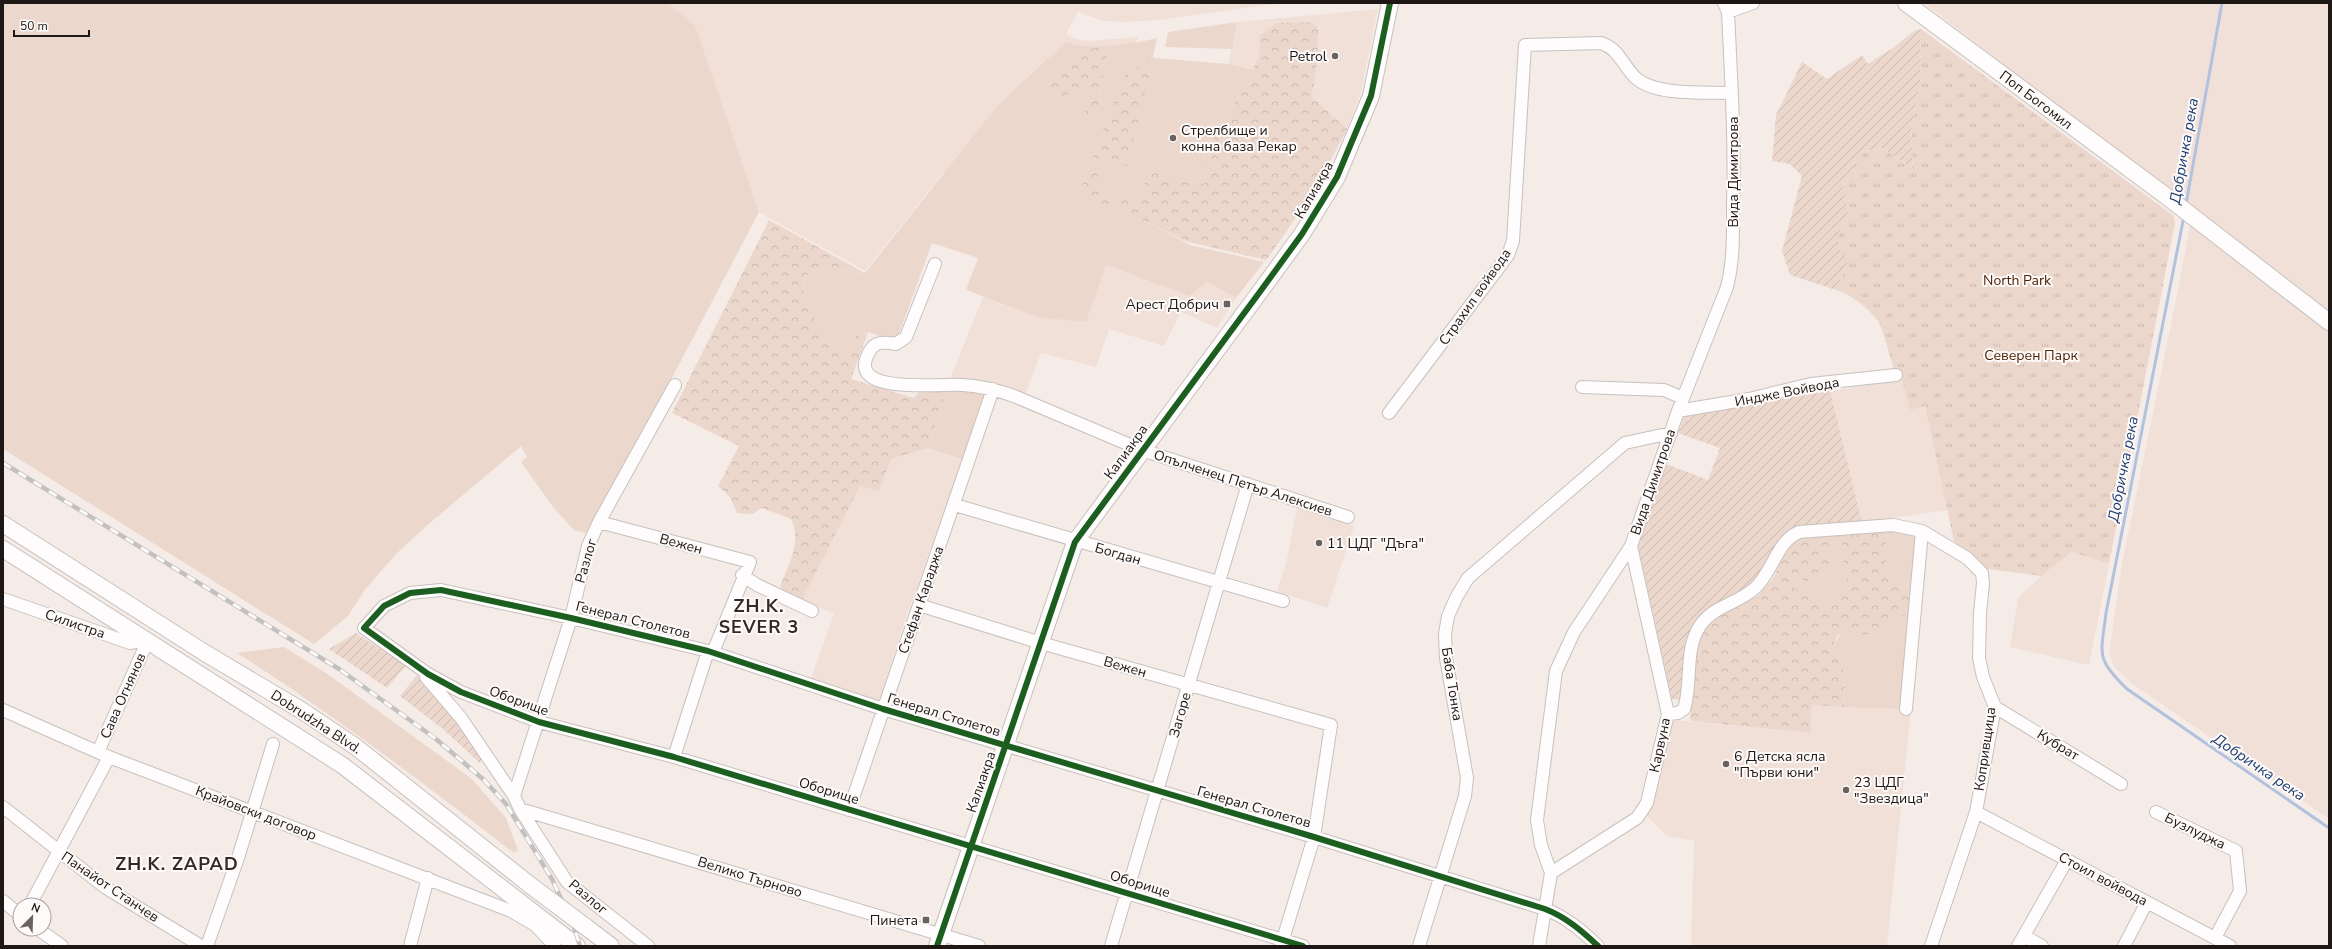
<svg xmlns="http://www.w3.org/2000/svg" width="2332" height="949" font-family="'Nunito Sans',sans-serif">
<style>
.built{fill:#f1e0d8}
.grass{fill:#ecd7cd;fill-rule:evenodd}
.forest{fill:url(#forest-crowns);fill-rule:evenodd}
.park{fill:url(#park-tufts)}
.garden{fill:url(#garden-furrows)}
.lines{fill:none;stroke-linecap:round;stroke-linejoin:round}
.stream{stroke:#b2c1de;stroke-width:3}
.street-casing{stroke:#c7c1be;stroke-width:14}
.secondary-casing{stroke:#c7c1be;stroke-width:18}
.street{stroke:#fefcfc;stroke-width:12}
.secondary{stroke:#fefcfc;stroke-width:16}
.rail-casing{stroke:#c3c1c0;stroke-width:4.5}
.rail{stroke:#fdfaf9;stroke-width:3;stroke-dasharray:9;stroke-linecap:butt}
.secondary-bridge-casing{stroke:#c7c1be;stroke-width:18;stroke-linecap:butt}
.secondary-bridge{stroke:#fefcfc;stroke-width:16}
.cycleway-casing{stroke:#fdfaf9;stroke-width:8}
.cycleway{stroke:#1b5e20;stroke-width:6}
.poi-dot{fill:#69625f;stroke:#fdfaf9;stroke-width:1.5}
.labels{text-anchor:middle;dominant-baseline:central;stroke-width:4;stroke-linejoin:round;paint-order:stroke}
.poi-label{font-size:14px;fill:#1d1715;stroke:#fdfaf9;text-anchor:start}
.street-label{font-size:14px;fill:#1d1715;stroke:#fdfaf9}
.park-label{font-size:14px;fill:#512307;stroke:#fdfaf9}
.water-label{font-size:15px;font-style:italic;fill:#1d3c71;stroke:#fdfaf9}
.district-label{font-size:18px;font-weight:bold;letter-spacing:1px;fill:#332823;stroke:#fdfaf9}
</style>
<defs>
<pattern id="forest-crowns" width="20" height="18" patternUnits="userSpaceOnUse"><rect width="20" height="18" fill="#ecd7cd"/><path d="M2 6a3 3 0 1 1 6 0M12 15a3 3 0 1 1 6 0" fill="none" stroke="#cab8af"/></pattern>
<pattern id="park-tufts" width="24" height="20" patternUnits="userSpaceOnUse"><rect width="24" height="20" fill="#ecd7cd"/><path d="M3 7l-1-3M5 7V3M7 7l1-3M15 17l-1-3M17 17v-4M19 17l1-3" fill="none" stroke="#cab8af"/></pattern>
<pattern id="garden-furrows" width="10" height="10" patternUnits="userSpaceOnUse"><rect width="10" height="10" fill="#ecd7cd"/><path d="M-1 1l2-2M0 10L10 0M9 11l2-2" fill="none" stroke="#cab8af"/></pattern>
</defs>
<rect width="100%" height="100%" fill="#f5ece8"/>
<!-- built -->
<path class="built" d="M668 3H1284L1158 20 1126 22 1104 21 1078 12 1066 34 1076 39 1089 41 1138 37 1079 194 1204 184 1237 22 1378 9 1361 92 1347 129 1326 169 1306 202 1266 260 1076 216 944 172 865 271 759 212 695 25Z
M1924 3H2329V819L2131 683 2114 666 2109 653 2121 569 2178 290 2193 209Z
M1106 265 1189 296 1208 282 1236 298 1217 328 1181 312 1164 346 1109 329 1096 367 1041 353 1025 395 983 381 950 379 983 297 1036 317Z
M1902 379 1910 409 1925 406 1948 510 1862 522 1830 391Z
M928 448 962 460 946 511 930 550 914 598 908 611 879 701 811 678 834 614 802 600 846 512 861 485 879 490 891 459Z
M1297 508 1354 526 1327 608 1277 591 1287 559Z
M2072 552 2109 564 2089 665 2010 647 2018 598 2041 576Z
M1811 705 1911 709 1887 946H1691L1694 841 1667 836 1646 815 1655 797 1673 720 1810 733Z"/>
<!-- grass -->
<path class="grass" d="M3 3H668L695 25 759 212 661 399 586 533 574 530 553 507 521 462 527 457 521 446 423 529 395 555 364 591 348 616 314 644 3 449Z
M1237 22 1232 49 1165 47 1168 32Z
M1157 38 1153 58 1229 64 1253 70 1243 90 1235 101 1228 119 1216 126 1197 220 1090 196 1101 156 1127 163 1149 59 1123 78 1079 193 1105 206 1132 215 1190 245 1264 262 1236 298 1208 282 1189 296 1106 265 1086 322 1036 317 966 290 978 258 932 243 899 334 889 339 868 332 858 333 845 354C826 335 786 296 812 269L865 273 998 105 1066 42C1090 51 1133 44 1157 38ZM1107 62 1101 88V105L1085 104 1089 92 1086 88 1073 94Z
M946 391 983 393 986 396 964 460 928 448Z
M1887 530 1915 533 1912 586 1889 587 1885 554Z
M1838 541 1843 546V573L1850 586 1849 596C1838 596 1833 602 1822 601L1814 592 1796 589 1794 585 1797 580 1814 582 1832 567 1822 552 1829 544Z
M1909 614 1901 709 1844 707 1845 673 1833 646 1842 631C1857 635 1875 637 1888 627 1897 621 1897 617 1909 614Z
M284 647 329 675 472 779 506 818 518 850 514 853C423 783 333 714 237 653Z"/>
<!-- forest -->
<path class="forest" d="M1311 22 1318 28C1318 52 1317 74 1311 97L1347 129C1323 175 1297 219 1266 260L1189 242 1132 215 1105 206 1079 194 1123 77 1149 58 1152 64 1127 166 1102 159 1094 191 1140 203 1148 171 1204 184 1216 126 1228 119 1235 101 1243 90 1259 57 1260 35 1277 23Z
M1097 47 1106 55C1108 65 1103 75 1101 86 1100 96 1101 104 1098 114L1094 117 1086 114 1085 104 1089 92 1086 88 1056 99 1047 88C1053 65 1076 55 1097 47Z
M769 220 865 273 812 269C786 296 826 334 845 353L858 333 868 332 851 379 914 398 919 392 946 391 928 448 891 459 879 491 860 486 802 600 785 592 780 586C789 564 802 542 791 519L762 508 753 514 737 513 730 497 718 486 739 446 672 413Z
M1887 530 1885 554 1889 587 1912 586 1909 614C1899 616 1896 621 1888 627 1874 638 1858 635 1842 631L1837 636 1833 646 1845 673 1844 707 1811 705V733L1690 721 1696 645 1705 624 1759 595 1774 577 1786 549 1800 537ZM1838 541 1843 546V573L1850 586 1849 596C1838 596 1833 602 1822 601L1814 592 1796 589 1794 585 1797 580 1814 582 1832 567 1822 552 1829 544Z"/>
<!-- park -->
<path class="park" d="M1921 29 2174 216 2175 223 2109 564 2072 552 2041 576 1988 569 1954 541 1925 406 1910 410 1902 379 1896 375C1891 362 1884 331 1878 321 1868 308 1851 294 1836 290L1848 262 1840 251 1838 235 1848 213 1843 186 1864 151 1883 148 1913 169 1911 127 1920 82Z"/>
<!-- garden -->
<path class="garden" d="M1921 29 1920 82 1911 127 1913 169 1883 148 1864 151 1843 186 1848 213 1838 235 1840 251 1848 261 1836 290 1790 275 1782 251 1802 176 1790 164 1772 161 1776 115 1802 62 1827 79 1862 55 1868 64 1893 48 1914 31Z
M1830 391 1862 522 1792 529 1784 534 1764 573 1749 588 1713 605 1697 620 1683 700 1672 699 1638 545 1666 464 1708 480 1720 448 1678 433 1685 414Z
M356 633 406 666 387 688 329 649Z
M417 675 444 703 483 758 480 763 443 729 400 696Z"/>
<g class="lines">
<!-- stream -->
<path class="stream" d="M2186 204 2222 3
M2184 216 2106 613C2101 655 2095 658 2127 689L2329 828"/>
<!-- street casing -->
<g class="street-casing">
<path id="street" d="M1728 12 1753 3
M935 264 906 337 896 344C879 341 872 342 866 359 854 395 944 383 963 385 980 386 997 390 1014 396L1142 450 1348 517
M1582 387 1664 390 1683 398
M1678 411 1749 399 1811 384 1896 375
M1389 413 1497 270 1508 255 1513 241 1525 45 1601 43C1620 49 1623 67 1637 79 1658 96 1705 92 1732 93
M955 505 1283 601
M599 522 750 562 713 652
M1922 531 1967 558 1982 573 1983 583 1980 613 1979 658 1983 677 1995 707 1976 812 1931 946
M742 575 757 585 812 611
M3 599 130 643 148 640
M919 605 1041 643 1331 725 1314 837 1281 946
M426 677 461 718 514 796 520 809 567 882 648 946
M1995 707 2121 784
M3 710 109 757 511 911 535 925 555 946
M1668 714 1678 713 1684 709C1692 685 1685 654 1697 631 1709 606 1737 605 1755 588 1773 572 1776 542 1799 532L1893 525 1922 531 1906 709
M98 752 148 640
M674 757 708 651
M514 796 571 618 588 546 599 522 675 385
M3 807 106 888 201 946
M520 809 979 946
M849 810 993 389
M1976 812 2230 946
M2156 812 2236 851 2240 891 2215 938
M1551 873 1637 818 1647 803 1649 794 1668 714 1631 546
M3 901 20 915
M30 905 109 757
M38 929 62 946
M2024 936 2042 946
M207 946 238 858 273 744
M410 946 428 878
M1111 946 1248 484
M1303 946 674 757 539 722 461 692 428 674 364 628 384 606 410 593 441 590 571 618 708 651 883 709 1314 837 1545 909C1566 917 1582 931 1598 946
M1419 946 1465 796 1467 778 1446 658 1445 634 1448 616 1457 596 1468 578 1625 443 1671 433
M1539 946 1551 873 1541 845 1537 820 1556 671 1574 632 1631 546 1678 411 1727 287C1734 260 1733 232 1733 205 1735 140 1731 76 1728 12L1724 3
M2018 946 2067 860
M2124 946 2147 902"/>
</g>
<!-- secondary casing -->
<g class="secondary-casing">
<path id="secondary" d="M1906 3 2166 196 2329 322
M3 524 205 653 301 710 356 747 530 885
M3 549 342 765 577 946
M590 930 611 946
M937 946 1075 542 1262 289 1302 234 1337 177 1371 96 1390 3"/>
</g>
<!-- street -->
<use href="#street" class="street"/>
<!-- secondary -->
<use href="#secondary" class="secondary"/>
<!-- rail casing -->
<g class="rail-casing">
<path id="rail" d="M3 463 339 669 436 739 484 780 506 804 552 879 574 927 580 946"/>
</g>
<!-- rail -->
<use href="#rail" class="rail"/>
<!-- secondary-bridge casing -->
<g class="secondary-bridge-casing">
<path id="secondary-bridge" d="M530 885 590 930"/>
</g>
<!-- secondary-bridge -->
<use href="#secondary-bridge" class="secondary-bridge"/>
<!-- cycleway casing -->
<g class="cycleway-casing">
<path id="cycleway" d="M937 946 1075 542 1262 289 1302 234 1337 177 1371 96 1390 3
M1303 946 674 757 539 722 461 692 428 674 364 628 384 606 410 593 441 590 571 618 708 651 883 709 1314 837 1545 909C1566 917 1582 931 1598 946"/>
</g>
<!-- cycleway -->
<use href="#cycleway" class="cycleway"/>
</g>
<!-- markers -->
<g class="poi-dot">
<circle cx="1335" cy="56" r="4"/>
<circle cx="1173" cy="138" r="4"/>
<rect x="1223" y="300" width="8" height="8" rx="2"/>
<circle cx="1319" cy="543" r="4"/>
<circle cx="1726" cy="764" r="4"/>
<circle cx="1846" cy="790" r="4"/>
<rect x="922" y="916" width="8" height="8" rx="2"/>
</g>
<g class="labels">
<!-- poi labels -->
<g class="poi-label">
<text x="1327" y="56" text-anchor="end">Petrol</text>
<text x="1181" y="130">Стрелбище и<tspan x="1181" dy="16">конна база Рекар</tspan></text>
<text x="1219" y="304" text-anchor="end">Арест Добрич</text>
<text x="1327" y="543">11 ЦДГ "Дъга"</text>
<text x="1734" y="756">6 Детска ясла<tspan x="1734" dy="16">"Първи юни"</tspan></text>
<text x="1854" y="782">23 ЦДГ<tspan x="1854" dy="16">"Звездица"</tspan></text>
<text x="918" y="920" text-anchor="end">Пинета</text>
</g>
<!-- street labels -->
<g class="street-label">
<text transform="translate(2036 100) rotate(37)">Поп Богомил</text>
<text transform="translate(1733 172) rotate(-90)">Вида Димитрова</text>
<text transform="translate(1314 190) rotate(-60)">Калиакра</text>
<text transform="translate(1475 297) rotate(-55)">Страхил войвода</text>
<text transform="translate(1787 392) rotate(-11)">Индже Войвода</text>
<text transform="translate(1126 452) rotate(-54)">Калиакра</text>
<text transform="translate(1653 482) rotate(-71)">Вида Димитрова</text>
<text transform="translate(1243 483) rotate(18)">Опълченец Петър Алексиев</text>
<text transform="translate(681 544) rotate(15)">Вежен</text>
<text transform="translate(1118 554) rotate(16)">Богдан</text>
<text transform="translate(586 561) rotate(-74)">Разлог</text>
<text transform="translate(921 600) rotate(-71)">Стефан Караджа</text>
<text transform="translate(633 620) rotate(14)">Генерал Столетов</text>
<text transform="translate(75 624) rotate(19)">Силистра</text>
<text transform="translate(1125 667) rotate(16)">Вежен</text>
<text transform="translate(1452 684) rotate(81)">Баба Тонка</text>
<text transform="translate(123 696) rotate(-66)">Сава Огнянов</text>
<text transform="translate(519 701) rotate(20)">Оборище</text>
<text transform="translate(944 715) rotate(17)">Генерал Столетов</text>
<text transform="translate(1180 715) rotate(-74)">Загоре</text>
<text transform="translate(316 722) rotate(33)">Dobrudzha Blvd.</text>
<text transform="translate(1660 745) rotate(-78)">Карвуна</text>
<text transform="translate(2058 745) rotate(31)">Кубрат</text>
<text transform="translate(1985 749) rotate(-82)">Копривщица</text>
<text transform="translate(981 782) rotate(-71)">Калиакра</text>
<text transform="translate(829 791) rotate(17)">Оборище</text>
<text transform="translate(1254 807) rotate(16)">Генерал Столетов</text>
<text transform="translate(256 813) rotate(21)">Крайовски договор</text>
<text transform="translate(2195 831) rotate(26)">Бузлуджа</text>
<text transform="translate(750 877) rotate(17)">Велико Търново</text>
<text transform="translate(2103 879) rotate(28)">Стоил войвода</text>
<text transform="translate(1140 884) rotate(17)">Оборище</text>
<text transform="translate(110 887) rotate(34)">Панайот Станчев</text>
<text transform="translate(588 897) rotate(40)">Разлог</text>
</g>
<!-- park labels -->
<g class="park-label">
<text x="2017" y="280">North Park</text>
<text x="2031" y="355">Северен Парк</text>
</g>
<!-- water labels -->
<g class="water-label">
<text transform="translate(2184 151) rotate(-80)">Добричка река</text>
<text transform="translate(2123 469) rotate(-79)">Добричка река</text>
<text transform="translate(2259 767) rotate(34)">Добричка река</text>
</g>
<!-- district labels -->
<g class="district-label">
<text x="759" y="606">ZH.K.<tspan x="759" dy="21">SEVER 3</tspan></text>
<text x="177" y="864">ZH.K. ZAPAD</text>
</g>
</g>
<!-- border -->
<rect width="2332" height="949" fill="none" stroke="#1d1715" stroke-width="8"/>
<!-- north arrow -->
<g transform="translate(32 917) rotate(23)"><circle r="19" fill="#fdfaf9" stroke="#a39f9e"/>
<path d="M0-3L7 15L0 10L-7 15Z" fill="#69625f"/>
<text y="-6" font-size="11" font-weight="bold" text-anchor="middle" fill="#1d1715">N</text>
</g>
<!-- scale -->
<path d="M14 30v6h75v-6" fill="none" stroke="#1d1715" stroke-width="2"/>
<text x="20" y="30" font-size="12" fill="#1d1715" stroke="#fdfaf9" stroke-width="3" paint-order="stroke">50 m</text>
</svg>
